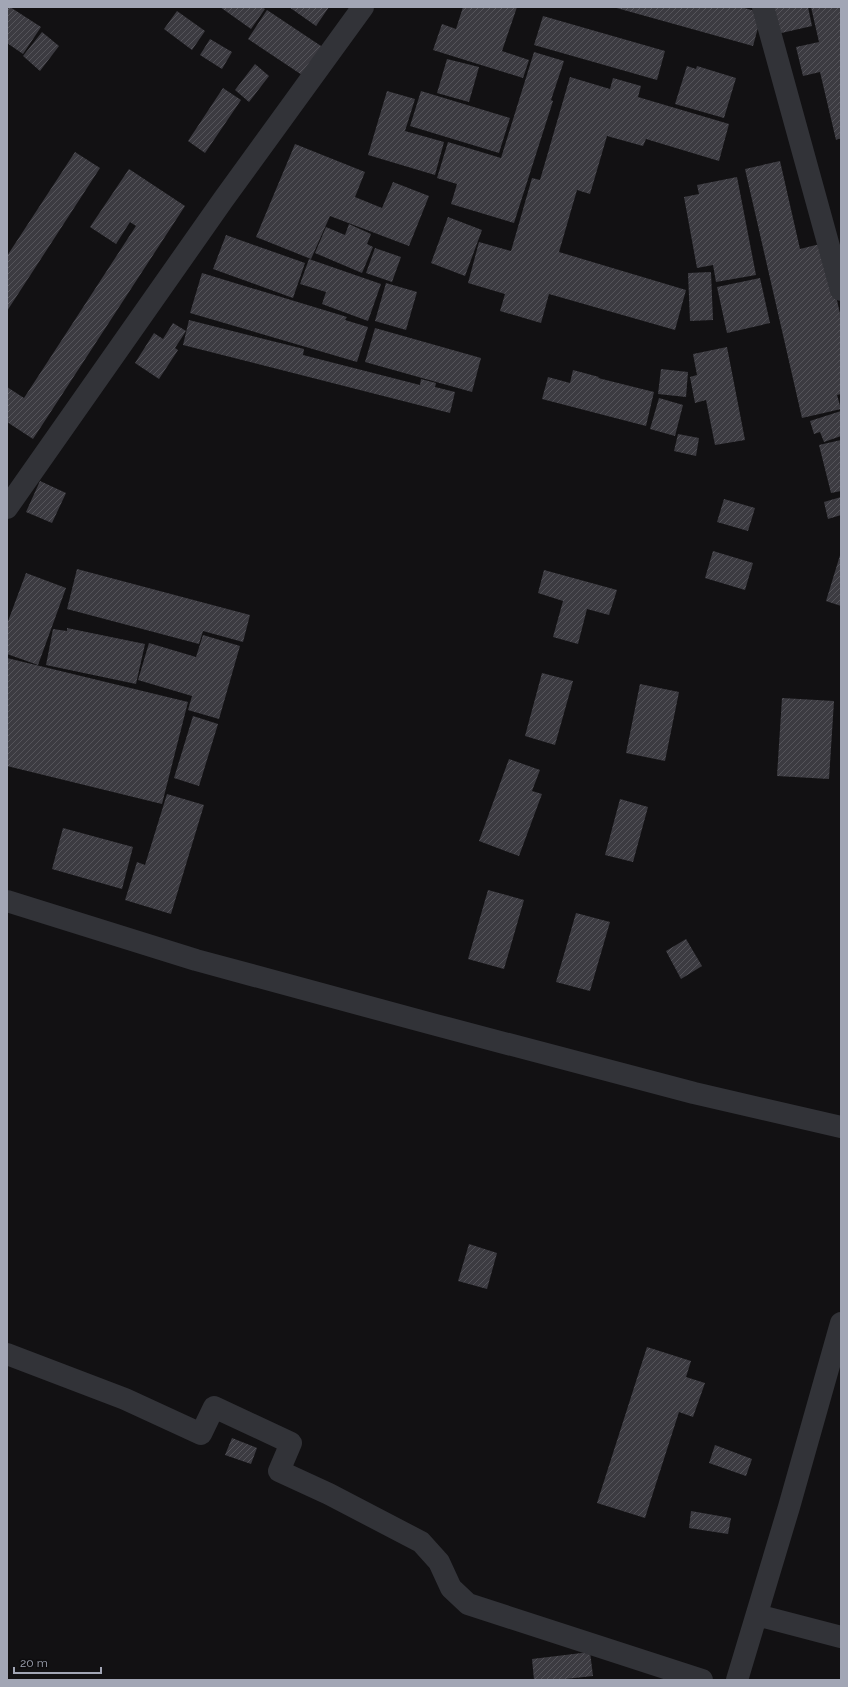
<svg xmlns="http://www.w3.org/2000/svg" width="848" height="1687" font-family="Raleway,sans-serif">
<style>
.building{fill:url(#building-hatch)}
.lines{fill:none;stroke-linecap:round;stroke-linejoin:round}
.minor{stroke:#323338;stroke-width:22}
</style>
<defs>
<pattern id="building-hatch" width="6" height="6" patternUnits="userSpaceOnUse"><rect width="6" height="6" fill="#3c3b41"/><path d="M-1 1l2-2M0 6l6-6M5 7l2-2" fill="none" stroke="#55545a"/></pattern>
</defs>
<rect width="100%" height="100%" fill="#121113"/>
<!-- building -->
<path class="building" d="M7 7H10L41 27 23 54 7 43Z
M220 7H262L265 9 251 29Z
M289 7H329L316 26Z
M463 7H517L502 51 529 60 523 78 433 50 442 24 456 29Z
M613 7H741L762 13 753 46Z
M771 7H808L812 26 777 34Z
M811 7H841V138L836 140 820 72 803 76 796 47 819 42Z
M267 10 324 48 305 77 248 39Z
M177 11 205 31 192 50 164 29Z
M543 16 665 51 657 80 534 45Z
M42 32 59 46 40 71 23 56Z
M210 39 232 52 222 69 200 55Z
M534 52 564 61 551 100 553 101 514 223 451 204 457 184 437 178 448 142 501 158Z
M447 59 479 67 469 102 437 93Z
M255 64 269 76 249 102 235 90Z
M687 66 696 69 697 66 736 78 724 118 675 104Z
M570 77 610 89 613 78 641 86 638 97 729 124 719 161 646 139 643 146 607 136 590 194 577 190 559 252 686 290 675 330 549 294 541 323 500 311 505 294 468 283 479 242 511 251 532 178 540 180Z
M223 88 241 100 205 153 188 141Z
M387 91 415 99 405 131 444 142 435 175 368 155Z
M421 91 510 118 499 153 410 126Z
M295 144 365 172 355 197 382 208 393 182 429 196 409 246 330 216 311 259 256 237Z
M75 152 100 168 7 311V256Z
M780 161 800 249 824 243 841 318V394L837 395 841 409 802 418 745 169Z
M129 169 185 206 33 439 7 422V387L24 398 136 226 130 222 116 244 90 227Z
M737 177 756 275 716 282 713 265 697 268 684 197 699 194 697 185Z
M448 217 482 230 465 276 431 263Z
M349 224 371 234 367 244 373 247 362 273 315 253 326 227 345 235Z
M226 235 305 263 293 298 213 269Z
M375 248 401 257 392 282 366 273Z
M309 259 381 284 368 321 322 304 326 292 300 284Z
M711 272 713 320 690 321 688 273Z
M202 273 347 317 345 320 368 327 357 362 190 313Z
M760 278 770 323 727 333 717 287Z
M386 283 417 292 406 330 375 321Z
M189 320 304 349 303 355 420 385 421 379 436 383 435 387 455 392 450 413 183 345Z
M173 323 186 331 175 348 178 350 159 379 135 363 154 333 163 339Z
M375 328 481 358 472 392 365 362Z
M727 347 745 440 715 445 706 400 695 403 690 377 697 375 693 354Z
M661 369 688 372 686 397 658 394Z
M573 370 599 377 598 378 654 392 646 426 542 399 548 377 570 383Z
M659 398 683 405 675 436 650 429Z
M841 411V436L824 442 820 432 814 434 810 421Z
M678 434 699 438 696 456 674 451Z
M841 440V491L831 493 819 445Z
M40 481 66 493 52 523 26 512Z
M841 497V515L828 519 824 502Z
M724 499 755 508 748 531 717 522Z
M713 551 753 563 745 590 705 578Z
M841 552V606L826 601Z
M77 569 250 615 243 642 203 631 199 644 67 609Z
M544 570 617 590 609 615 587 609 578 644 553 637 563 601 538 593Z
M26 573 66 588 38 665 7 654V624Z
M67 628 145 644 136 684 46 665 53 629 67 631Z
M203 635 240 646 219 719 188 710 192 696 138 680 149 643 196 657Z
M7 658 188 702 162 804 7 766Z
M542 673 573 681 555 745 525 736Z
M640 684 679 692 665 761 626 753Z
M782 698 834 701 829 779 777 776Z
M193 716 218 724 199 786 174 778Z
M509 759 540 770 532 791 542 794 519 856 479 841Z
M167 794 204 805 171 914 125 900 137 862 145 865Z
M620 799 648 807 633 862 605 855Z
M63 828 133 847 122 889 52 869Z
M488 890 524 900 504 969 468 959Z
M576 913 610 922 590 991 556 982Z
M686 939 702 966 681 979 666 951Z
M469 1244 497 1253 487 1289 458 1281Z
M647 1347 691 1361 686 1377 705 1383 693 1417 679 1412 645 1518 597 1503Z
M232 1438 257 1448 251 1464 225 1455Z
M715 1445 752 1459 746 1476 709 1463Z
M691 1511 731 1518 728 1534 689 1528Z
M590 1652 593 1676 556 1680H534L532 1659Z"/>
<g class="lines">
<!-- minor -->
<path class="minor" d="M763 7 841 290
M7 508 223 200 363 7
M7 901 196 960 436 1025 694 1093 841 1127
M7 1354 125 1399 201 1434 214 1407 291 1443 279 1471 329 1494 421 1542 439 1562 451 1588 468 1604 702 1680
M757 1615 841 1637
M737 1680 789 1507 841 1323"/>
</g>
<!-- border -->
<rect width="848" height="1687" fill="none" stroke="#a2a6b5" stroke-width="16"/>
<!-- scale -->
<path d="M14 1667v6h87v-6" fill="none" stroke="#a2a6b5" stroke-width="2"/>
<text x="20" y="1667" font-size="12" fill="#a2a6b5" stroke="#0d0c0e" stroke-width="3" paint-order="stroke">20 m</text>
</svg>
